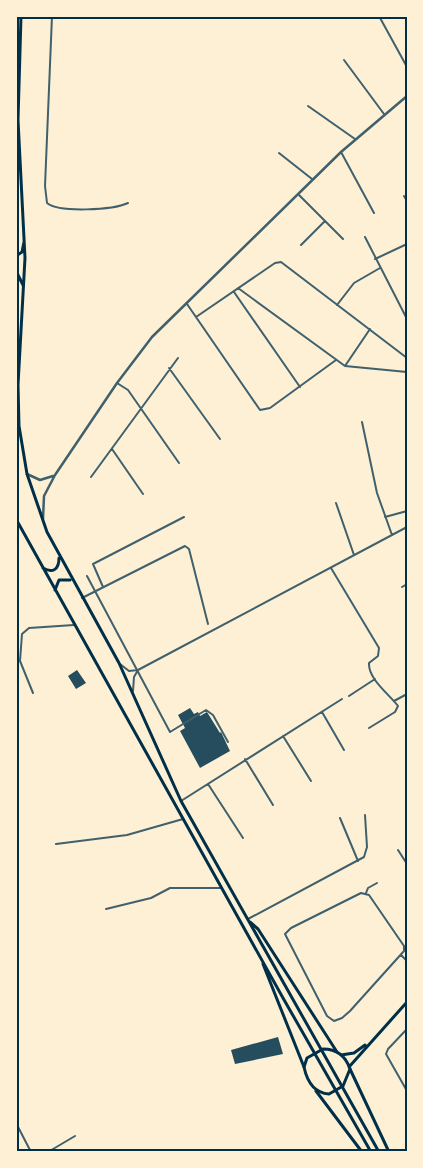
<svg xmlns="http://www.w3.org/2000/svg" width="423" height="1168" font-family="Helvetica,sans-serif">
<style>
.building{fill:#264d5e}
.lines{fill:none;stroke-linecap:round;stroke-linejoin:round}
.minor{stroke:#3f606c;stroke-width:2}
.tertiary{stroke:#3f606c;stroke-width:2.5}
.secondary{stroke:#003049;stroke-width:3}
.primary{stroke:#003049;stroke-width:3}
.neatline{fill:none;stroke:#003049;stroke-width:2}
</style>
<rect width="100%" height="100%" fill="#fdf0d5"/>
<!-- building -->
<path class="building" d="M77 670 86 683 76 689 68 676Z
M190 708 194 714 198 712 200 716 207 712 220 733 221 732 230 751 200 768 180 731 185 728 178 715Z
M278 1037 283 1054 235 1064 231 1050Z"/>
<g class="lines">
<!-- minor -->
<path class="minor" d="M52 16 45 186 47 203C59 213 113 210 128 203
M379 16 407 67
M406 16 407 18
M344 60 384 114
M308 106 355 139
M341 152 374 213
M279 153 312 179
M299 195 343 239
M404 196 407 201
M365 237 407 319
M301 245 325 221
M375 259 407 244
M238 288 345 366 407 372
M234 292 300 387
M187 304 260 410 270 408 336 360
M337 305 354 283 380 268
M196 317 275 263 281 262 407 358
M345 366 370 329
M169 368 220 439
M117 383 128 390 179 463
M362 422 377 493 392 535
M112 449 143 494
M91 477 178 358
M336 503 354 555
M385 517 407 511
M331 568 379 648 378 656 369 663C368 679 389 694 398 706L395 712 369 728
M87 576 170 732 206 710 213 715 228 742
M103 587 93 564 184 517
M402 587 407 584
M82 598 185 546 189 549 208 624
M120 664 129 671 138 670 407 527
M133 691 134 677 138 670
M33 693 20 661 22 634 29 628 74 625
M349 696 375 679
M394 701 407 694
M322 712 344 750
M283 736 311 781
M245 759 273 805
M208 784 243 838
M181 801 342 699
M340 818 358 861
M56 844 127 835 183 819
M398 850 407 864
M361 893 369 895 404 946V951L350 1011 342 1018 334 1021 327 1016 285 934 291 928Z
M366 893 368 888 377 883
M106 909 151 898 170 888H220
M248 919 364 857 367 847 365 815
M401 955 407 961
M407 1029 388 1049 386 1054 407 1091
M16 1123 31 1152
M48 1152 75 1136"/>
<!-- tertiary -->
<path class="tertiary" d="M27 474 40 480 53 476
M43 519 44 496 55 475 117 383 152 337 341 152 407 96"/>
<!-- secondary -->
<path class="secondary" d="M323 1049C337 1049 346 1057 350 1069L343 1086 329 1094C314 1093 307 1081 304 1067L307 1058Z
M341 1055 354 1053 365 1045
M349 1067 407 1002"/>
<!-- primary -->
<path class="primary" d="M21 16 18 120 25 258 18 385 19 426 27 474 47 532 119 663 181 801 379 1152
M16 256 22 252 24 242
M16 271 23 285
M16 519 283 998 371 1152
M43 568C53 574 59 569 59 558
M55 590 59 580H70
M250 922 258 929 337 1052
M263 964 304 1067
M350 1069 389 1152
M316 1091 362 1152"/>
</g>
<!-- border -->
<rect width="423" height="1168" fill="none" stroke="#fdf0d5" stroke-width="35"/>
<rect x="18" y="18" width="388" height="1132" class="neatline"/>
</svg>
